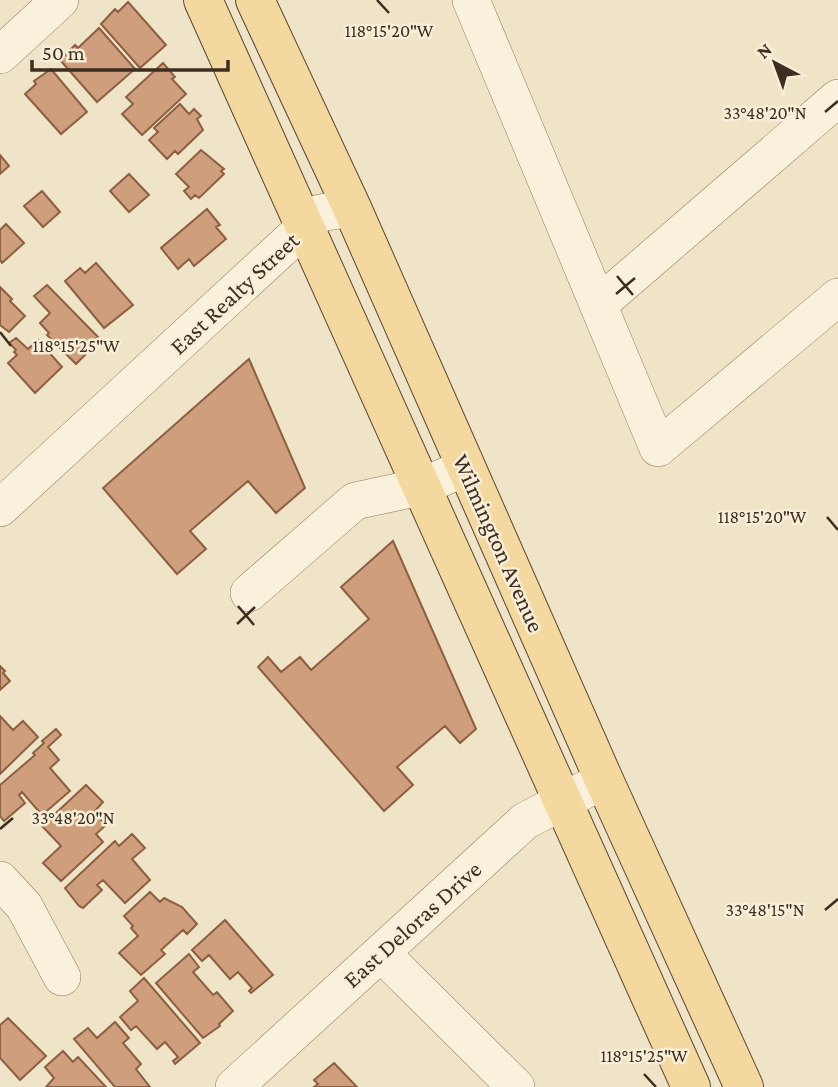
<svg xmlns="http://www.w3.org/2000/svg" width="838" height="1087" font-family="'Crimson Pro',serif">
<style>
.building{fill:#cf9f7d;stroke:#8d5f41;stroke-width:2}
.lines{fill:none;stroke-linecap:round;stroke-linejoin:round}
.minor-casing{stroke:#8d765c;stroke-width:38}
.major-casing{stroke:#5b4430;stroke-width:40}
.minor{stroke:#faf1dc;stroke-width:37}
.major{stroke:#f3d9a0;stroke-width:38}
.ticks{fill:none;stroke:#3d2e20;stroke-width:2.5}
.labels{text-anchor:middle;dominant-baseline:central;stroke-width:5;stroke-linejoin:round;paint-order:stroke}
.street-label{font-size:24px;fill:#3d2e20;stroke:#f7eed8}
.ticks-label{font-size:18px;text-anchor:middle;fill:#3d2e20;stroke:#f7eed8;stroke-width:5;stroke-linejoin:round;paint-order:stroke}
</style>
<rect width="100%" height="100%" fill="#f0e4c8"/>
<!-- building -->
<path class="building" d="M128 2 166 45 140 68 101 24 115 9 118 12Z
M99 28 135 69 97 102 60 60 75 45 78 48Z
M163 63 175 77 172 79 186 94 142 135 122 114 133 104 126 97Z
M51 69 87 112 61 134 25 94 36 84 34 81Z
M180 104 189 114 194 109 201 116 197 119 203 130 178 154 175 151 167 159 149 140 158 132 154 128Z
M201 150 224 169 221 171 224 174 199 198 195 195 191 199 184 191 189 187 176 174Z
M0 155 9 166 0 174Z
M129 174 149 195 129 212 110 191Z
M42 191 60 212 43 227 24 206Z
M207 209 220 225 216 227 226 239 194 266 189 259 178 269 161 248Z
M6 224 24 243 2 263 0 260V230Z
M96 263 133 305 104 328 65 281 80 268 85 273Z
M47 285 98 337 87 346 88 348 84 352 86 354 76 364 47 335 49 333 40 323 50 313 34 296Z
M0 287 12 299 10 301 25 316 9 332 0 325Z
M16 338 28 349 38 340 62 367 35 393 8 363 17 355 14 352 16 350 9 343Z
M249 359 305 488 276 513 248 481 190 531 206 549 177 574 103 488Z
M393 541 476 729 460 743 445 726 397 767 413 785 384 811 258 667 268 657 281 672 300 657 311 670 369 619 341 587Z
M0 666 5 671 3 673 10 681 0 690Z
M0 716 13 730 23 721 38 737 0 774Z
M56 729 61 735 48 747 59 760 50 768 70 791 42 815 22 792 19 795 25 803 4 821 0 816V785L35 755 33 753 44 743 42 741Z
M86 785 103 802 94 812 106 825 96 834 103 842 61 881 43 863 61 846 42 826Z
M132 834 145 848 132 859 150 880 125 903 103 880 97 885 102 890 83 908 79 906 65 888 115 841 119 846Z
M150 892 160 902 164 898 182 907 197 924 187 934 183 930 161 950 165 954 141 975 119 953 138 936 131 928 133 926 124 916Z
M225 920 273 975 251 993 249 991 252 988 238 972 230 979 209 955 202 961 192 950Z
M189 954 199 967 193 972 213 995 217 992 233 1011 219 1024 220 1026 203 1038 156 983Z
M144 978 200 1043 175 1064 173 1061 178 1057 165 1042 157 1049 136 1026 131 1030 120 1017 138 1001 130 991Z
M8 1018 46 1056 20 1080 0 1058V1025Z
M115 1022 129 1038 123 1043 141 1064 136 1069 150 1087H115L74 1039 88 1028 97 1038Z
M63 1051 73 1062 78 1057 106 1087H46L54 1078 45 1067Z
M334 1063 357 1087H314L318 1084 314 1080Z"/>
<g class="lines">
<!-- minor casing -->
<g class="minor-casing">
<path id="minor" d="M471 0 658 448 838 297
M0 55 60 0
M598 305 838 98
M0 508 320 213 352 208
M249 593 355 501 420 487 465 468
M0 880 24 906 62 977
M381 953 516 1087
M234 1087 525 821 604 780"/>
</g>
<!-- major casing -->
<g class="major-casing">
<path id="major" d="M203 0 691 1087
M255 0 352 208 604 780 744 1087"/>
</g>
<!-- minor -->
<use href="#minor" class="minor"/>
<!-- major -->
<use href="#major" class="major"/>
</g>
<!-- ticks -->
<path class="ticks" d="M377 0 389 13M825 112 838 101M617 276 633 295M616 294 635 278M0 332 11 346M827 517 838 530M238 606 254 625M237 624 255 607M0 829 13 818M825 910 838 899M644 1074 656 1087"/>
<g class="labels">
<!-- street labels -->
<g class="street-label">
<text transform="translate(234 293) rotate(-43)">East Realty Street</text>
<text transform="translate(499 543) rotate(66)">Wilmington Avenue</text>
<text transform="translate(412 924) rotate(-42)">East Deloras Drive</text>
</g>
</g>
<g class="ticks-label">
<text x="389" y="37">118°15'20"W</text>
<text x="765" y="119">33°48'20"N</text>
<text x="76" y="352">118°15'25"W</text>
<text x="762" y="523">118°15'20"W</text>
<text x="73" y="824">33°48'20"N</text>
<text x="765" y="916">33°48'15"N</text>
<text x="644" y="1062">118°15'25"W</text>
</g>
<!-- north arrow -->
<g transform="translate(775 63) rotate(319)" stroke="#f7eed8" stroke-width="5" paint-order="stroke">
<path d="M0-5L12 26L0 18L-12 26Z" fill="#3d2e20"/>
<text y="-10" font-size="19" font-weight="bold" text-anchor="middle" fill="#3d2e20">N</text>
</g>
<!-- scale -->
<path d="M32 60v10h196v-10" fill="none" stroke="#3d2e20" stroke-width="3.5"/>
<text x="42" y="60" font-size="21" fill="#3d2e20" stroke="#f7eed8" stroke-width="5" paint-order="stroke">50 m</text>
</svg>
